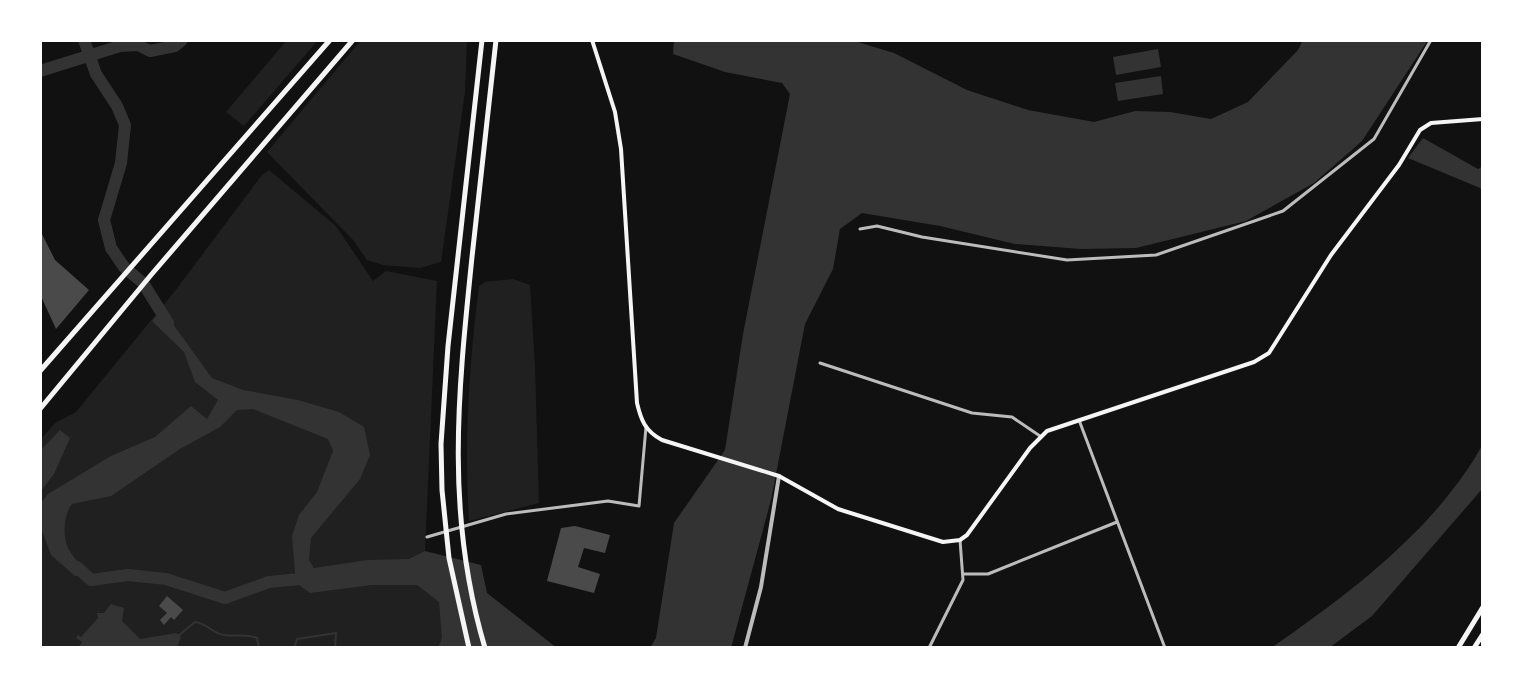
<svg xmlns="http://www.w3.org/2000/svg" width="1523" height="688" font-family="Arial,sans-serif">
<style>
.green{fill:#202020}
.water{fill:#333}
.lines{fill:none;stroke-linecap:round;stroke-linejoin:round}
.stream{stroke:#333;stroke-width:2}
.river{stroke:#333;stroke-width:12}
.building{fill:#4a4a4a}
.minor{stroke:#bcbcbc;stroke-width:3}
.tertiary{stroke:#bcbcbc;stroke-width:4}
.secondary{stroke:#f5f5f5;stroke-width:4}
.trunk{stroke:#f5f5f5;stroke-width:5}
.motorway{stroke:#f5f5f5;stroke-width:5}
</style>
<rect width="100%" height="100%" fill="#111"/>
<!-- green -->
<path class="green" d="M287 40H318L244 126 226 112Z
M361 40H467L465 92 441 262 420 268 383 265 367 260 353 240 267 152Z
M269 170 336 226 373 281 386 271 437 281 425 551 495 648H40V440L55 423 76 412 175 291 262 175Z
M513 279 530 285 535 367 539 503 469 521C464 442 469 364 479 286L485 282Z"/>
<!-- water -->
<path class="water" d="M674 40H851L894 53 967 90 1028 110 1094 122 1135 111 1170 112 1211 119 1248 102 1298 50 1303 40H1428L1362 141 1314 183 1246 221 1136 248 1081 249 1015 244 940 226 862 213 840 229 833 269 805 324 771 500 731 648H650L656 638 674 523 725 450 743 334 790 94 782 83 725 72 673 54Z
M1158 49 1161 67 1116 75 1113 57Z
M1161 76 1163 94 1118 101 1115 83Z
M1423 138 1478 169 1483 166V193L1480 188 1408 158Z
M162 309 212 378 243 390 298 400 339 412 364 427 370 455 360 479 311 538 309 560 314 568 368 560 409 559 425 551 481 565 487 593 557 648H438L442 638 439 602 417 585H372L310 593 296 583 292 536 299 515 317 492 333 451 328 439 253 409 237 410 220 427 180 449 111 496 72 504C64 514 62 535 68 548 73 558 82 565 86 576H75L51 555 40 525V504L48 494 111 456 155 437 191 406 207 419 218 400 195 382 184 352 152 321Z
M60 430 70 438 54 474 40 492V451Z
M1483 444V488L1372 616 1329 648H1271C1350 593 1435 530 1483 444Z
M111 604 124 608 122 621 140 639 176 633 181 637 177 648H78L82 642 76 638 78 635 81 637 98 618 97 613H104Z"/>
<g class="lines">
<!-- stream -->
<path class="stream" d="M178 636 195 622C207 623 213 634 224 635 235 637 246 633 257 638L259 648
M294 648 297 639 336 633 335 648
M377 648H379"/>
<!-- river -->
<path class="river" d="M84 40 96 74 117 106 125 125 121 163 104 220 111 248 124 267 143 283 168 323
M40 71 120 46 138 45 150 51 175 46 182 40
M77 567 91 580 128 575 166 579 225 598 269 582 310 578"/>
</g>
<!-- building -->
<path class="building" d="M40 230 55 260 89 290 56 329 40 294Z
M575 526 610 535 605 553 584 548 578 567 600 574 594 593 547 581 561 528Z
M167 596 183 610 174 620 171 617 164 625 160 620 167 613 159 606Z"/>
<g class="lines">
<!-- minor -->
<path class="minor" d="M860 229 877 226 922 237 1067 260 1156 255 1283 211 1374 139 1431 40
M820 363 972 413 1012 417 1040 436
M1079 420 1165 648
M427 537 506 514 608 501 639 506 646 427
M963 574H988L1117 522
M929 648 963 580 960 540"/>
<!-- tertiary -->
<path class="tertiary" d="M745 648 761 587 779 476"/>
<!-- secondary -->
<path class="secondary" d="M592 40 615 112 621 149 637 403C641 420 645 431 662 440L779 476 838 509 943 542 960 540 967 535 1030 448 1047 431 1254 362 1269 353 1331 255 1399 165 1420 130 1431 123 1483 119"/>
<!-- trunk -->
<path class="trunk" d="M40 371 330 40
M40 409 151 275 353 40"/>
<!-- motorway -->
<path class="motorway" d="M469 648 449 558 442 490 441 444 448 346 482 40
M485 648C445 514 458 393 472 257 480 185 488 112 496 40
M1458 648 1483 607
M1474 648 1483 634"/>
</g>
<!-- border -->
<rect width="1523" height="688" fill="none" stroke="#ffffff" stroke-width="84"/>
</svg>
